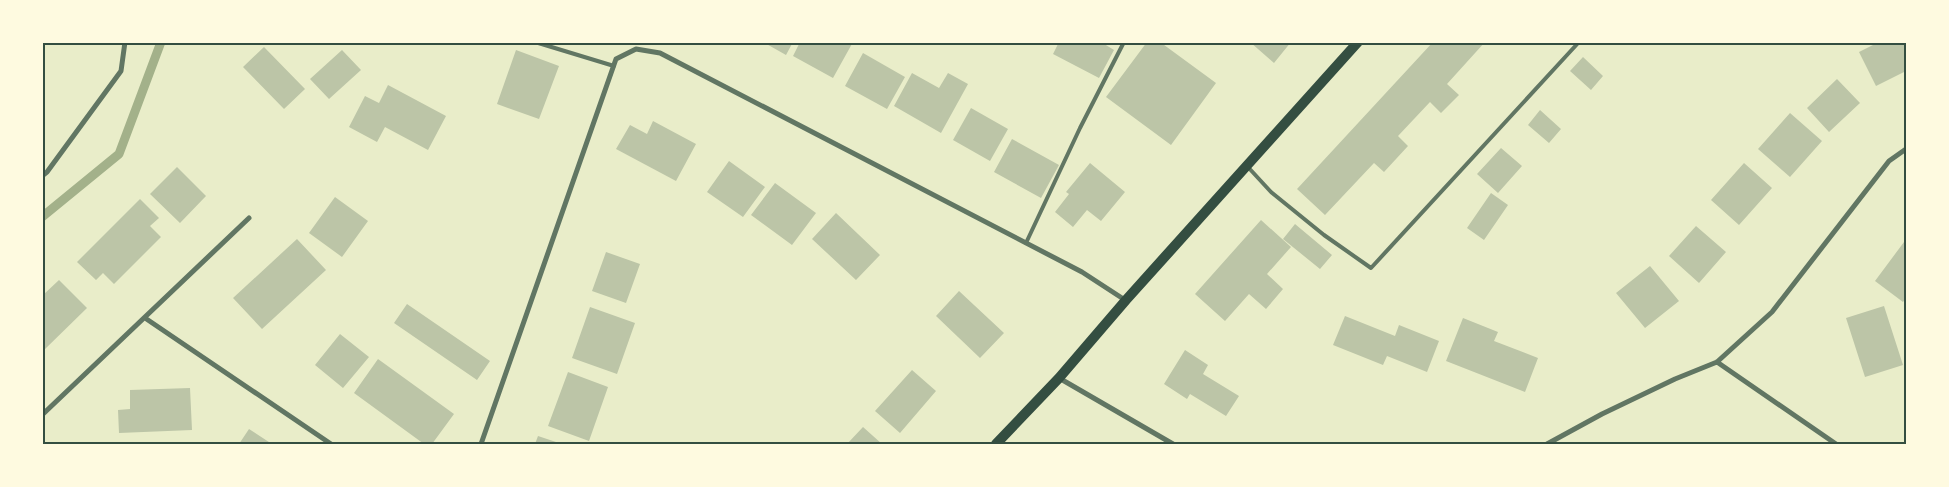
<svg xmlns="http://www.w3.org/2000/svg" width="1949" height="487" font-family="'Sofia Sans Condensed',sans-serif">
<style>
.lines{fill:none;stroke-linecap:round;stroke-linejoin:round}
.stream{stroke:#a3b18a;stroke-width:9}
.building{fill:#bcc5a7}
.service{stroke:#617663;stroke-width:4}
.minor{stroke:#617663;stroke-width:5}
.secondary{stroke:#344e41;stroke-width:10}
.neatline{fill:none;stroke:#344e41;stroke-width:2}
</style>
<rect width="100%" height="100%" fill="#e9edc9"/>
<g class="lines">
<!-- stream -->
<path class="stream" d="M42 217 119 154 161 42"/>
</g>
<!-- building -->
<path class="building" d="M763 42H793L786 55Z
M800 42H853L833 78 793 56Z
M1059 42H1101L1114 50 1099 78 1053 54Z
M1147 42H1160L1216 83 1171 145 1106 97Z
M1250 42H1291L1274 63Z
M1433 42H1485L1447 84 1459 95 1441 113 1430 102 1398 136 1408 146 1384 172 1374 163 1325 215 1297 189Z
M1879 42H1904L1906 49V71L1876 86 1859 52Z
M264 47 305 89 284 109 243 67Z
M342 50 361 70 329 99 310 79Z
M516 50 559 66 539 119 497 104Z
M863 53 905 77 887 109 845 86Z
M1583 57 1603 76 1591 90 1570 71Z
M912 73 939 88 948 73 968 84 941 133 894 106Z
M1837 79 1860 103 1829 132 1807 108Z
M388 85 446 116 428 150 385 127 377 142 349 127 365 96 379 103Z
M971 108 1008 129 990 161 953 140Z
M1540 110 1561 129 1549 143 1528 125Z
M1790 113 1822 141 1790 177 1758 149Z
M653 121 696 144 676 181 616 149 630 125 647 134Z
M1012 139 1059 165 1041 198 994 172Z
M1501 148 1522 166 1498 193 1477 174Z
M729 161 765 187 743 217 707 192Z
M1090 163 1125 192 1101 221 1087 210 1073 227 1055 212 1069 194 1066 192Z
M1744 163 1772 188 1739 225 1711 200Z
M177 167 206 196 180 223 150 194Z
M775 183 816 213 792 245 751 215Z
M1491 193 1508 205 1484 240 1467 228Z
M335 197 368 221 342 257 309 233Z
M140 199 159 218 150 226 161 237 114 284 103 273 96 280 77 262Z
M836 213 880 255 856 280 812 239Z
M1261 220 1291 247 1267 274 1283 289 1266 309 1249 294 1225 321 1195 294Z
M1295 224 1332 255 1320 269 1283 239Z
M1696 226 1726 252 1699 283 1669 256Z
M297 239 326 270 262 329 233 298Z
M1904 242 1906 244V298L1903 302 1875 281Z
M606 252 640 264 626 303 592 291Z
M1650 266 1679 301 1645 328 1616 293Z
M59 280 87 308 42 352V296Z
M959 291 1004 333 980 358 936 316Z
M407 304 490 361 477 380 394 323Z
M1884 306 1903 365 1865 377 1846 318Z
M590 307 635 323 617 374 572 358Z
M1345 316 1395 336 1399 325 1439 341 1427 372 1387 356 1383 365 1333 345Z
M1463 318 1498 332 1494 341 1538 358 1525 392 1446 361Z
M340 334 369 357 343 388 315 365Z
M1185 350 1208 365 1203 374 1239 396 1226 416 1190 394 1187 399 1164 384Z
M378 359 454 414 432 444H424L354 393Z
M912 370 936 391 900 433 875 411Z
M568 372 608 387 589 441 548 426Z
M190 388 192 430 119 433 118 410 130 409V390Z
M863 427 882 444H847Z
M249 429 272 444H239Z
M538 436 562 444H535Z"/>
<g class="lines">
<!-- service -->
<path class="service" d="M535 42 614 66
M1247 166 1271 192 1324 235 1371 268 1579 42
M1026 243 1080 128 1124 42"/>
<!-- minor -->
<path class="minor" d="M42 176 47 172 121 71 125 42
M145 318 331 444
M1717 362 1836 444
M1059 378 1173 444
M42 415 249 218
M481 444 616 59 636 49 660 53 1082 272 1125 300
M1547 444 1602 414 1675 379 1717 362 1772 312 1889 161 1906 149"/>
<!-- secondary -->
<path class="secondary" d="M996 444 1059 378 1126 300 1358 42"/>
</g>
<!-- border -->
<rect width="1949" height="487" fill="none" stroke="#fefae0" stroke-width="88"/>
<rect x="44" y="44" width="1861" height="399" class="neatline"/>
</svg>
